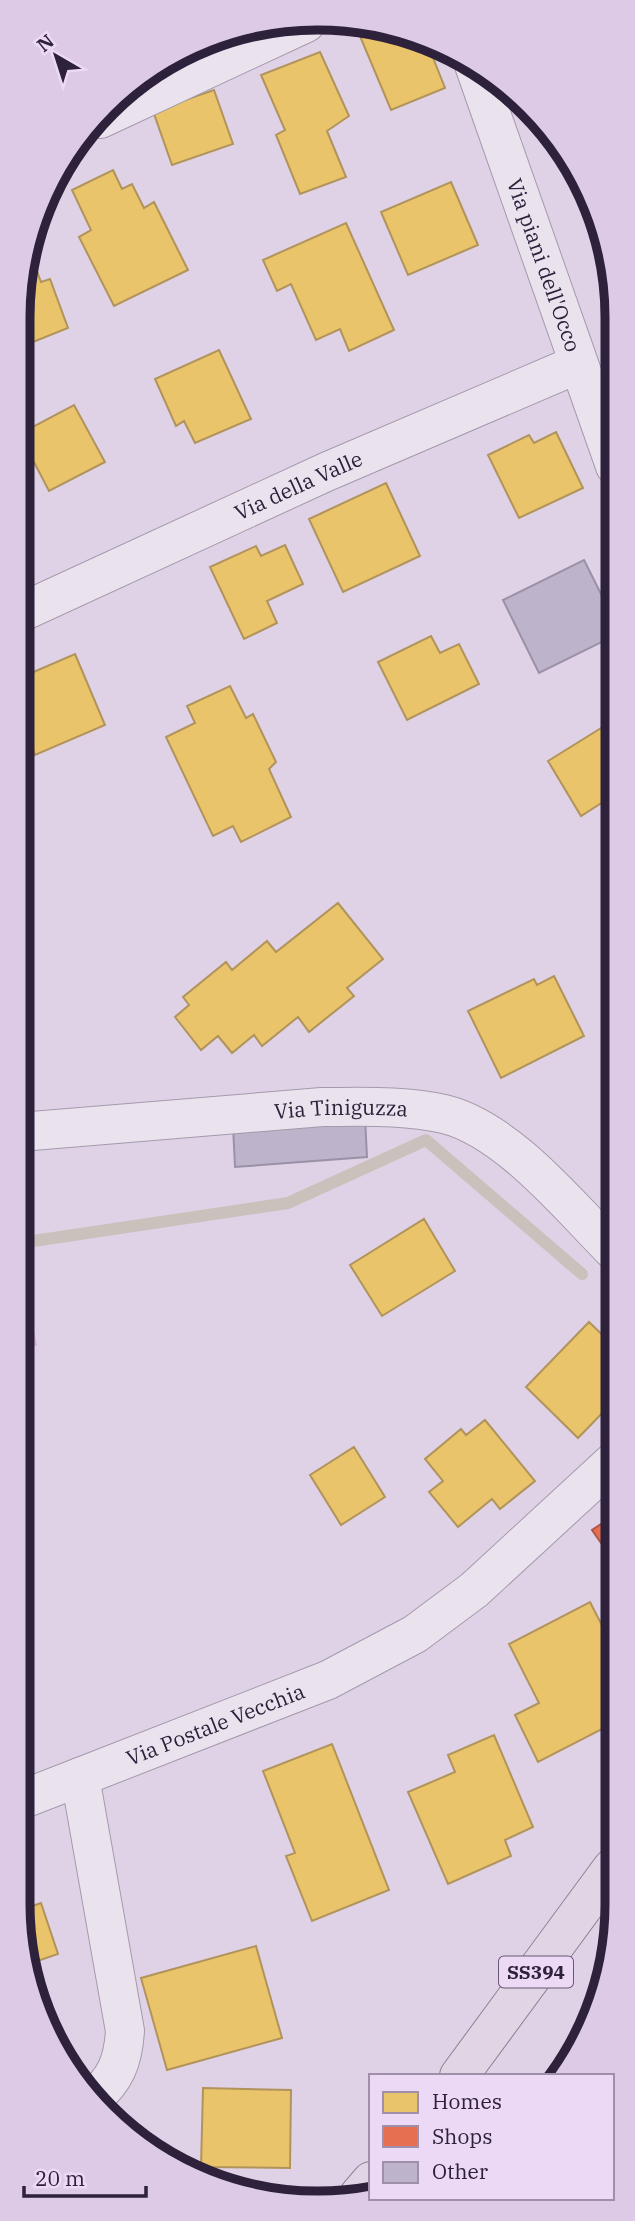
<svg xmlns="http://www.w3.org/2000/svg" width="635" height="2221" font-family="'IBM Plex Serif',serif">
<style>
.green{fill:#d5b5d6}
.homes{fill:#e9c46a;stroke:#b1935c;stroke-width:2}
.shops{fill:#e76f51;stroke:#af584a;stroke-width:2}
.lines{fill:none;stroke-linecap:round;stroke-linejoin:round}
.stream{stroke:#cbc1bc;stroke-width:12}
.building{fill:#bdb3ca;stroke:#9b91a7;stroke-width:2}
.minor-casing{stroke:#a49aac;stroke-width:40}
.major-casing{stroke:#8a8191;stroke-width:40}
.minor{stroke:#eae3ee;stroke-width:38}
.major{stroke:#dfd5e5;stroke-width:38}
.labels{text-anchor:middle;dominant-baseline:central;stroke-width:7;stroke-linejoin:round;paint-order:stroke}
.shield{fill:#ecd9f5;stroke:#665873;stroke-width:2}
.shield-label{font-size:19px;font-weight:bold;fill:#2d213b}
.street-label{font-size:21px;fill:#2d213b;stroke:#ecd9f5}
.rim{fill:none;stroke:#2d213b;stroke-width:9}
</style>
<rect width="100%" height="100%" fill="#dfd2e6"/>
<!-- green -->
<path class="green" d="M20 1265 37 1345 19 1356Z"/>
<!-- homes -->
<path class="homes" d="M371 23 426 40 445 88 391 110 357 29Z
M320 52 349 116 327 131 346 177 300 194 276 135 285 130 261 75Z
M214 90 233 144 172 165 153 111Z
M113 170 122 189 132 184 144 208 154 202 188 270 114 306 79 237 91 230 72 190Z
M451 182 478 245 408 275 381 212Z
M346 223 394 330 349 351 340 329 316 340 291 284 277 291 263 260Z
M28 247 41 282 50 279 68 328 23 346V259Z
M219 350 251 419 195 443 184 421 176 426 155 379Z
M74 405 105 462 49 491 23 441V432Z
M556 432 583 488 519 518 488 455 529 435 534 443Z
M386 483 420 556 343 592 309 519Z
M285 545 303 584 267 601 277 623 244 639 210 567 256 546 261 556Z
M431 636 440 653 459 644 479 684 407 720 378 662Z
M75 654 105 725 35 755 22 723V677Z
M230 686 246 718 253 714 276 762 269 769 291 817 241 842 233 826 213 836 166 737 195 723 187 706Z
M614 720V795L581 816 548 761Z
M338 903 383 959 347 988 354 996 309 1032 298 1017 262 1046 254 1035 232 1053 218 1036 201 1050 175 1017 189 1005 183 997 226 962 232 970 267 941 276 952Z
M554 976 584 1036 501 1078 468 1011 534 979 537 985Z
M424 1219 455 1271 382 1316 350 1265Z
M589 1322 613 1345V1389L609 1392 613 1395V1402L578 1438 526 1387Z
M485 1420 535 1481 500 1509 492 1499 458 1527 429 1492 443 1481 425 1459 461 1429 466 1435Z
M354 1447 385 1497 341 1525 310 1475Z
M590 1602 612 1645V1724L538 1762 515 1715 539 1703 509 1644Z
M494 1735 533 1827 505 1840 511 1856 448 1884 408 1792 455 1772 448 1755Z
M332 1744 389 1890 312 1921 286 1856 295 1853 263 1771Z
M18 1890 24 1909 41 1903 58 1954 29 1964 18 1904Z
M256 1946 282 2038 167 2070 141 1978Z
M203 2088 291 2090 290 2168 201 2167Z"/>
<!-- shops -->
<path class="shops" d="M613 1516V1560L592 1530Z"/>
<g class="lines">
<!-- stream -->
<path class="stream" d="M20 1243 288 1203 426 1140 582 1274"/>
</g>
<!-- building -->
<path class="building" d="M584 560 614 620V636L539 673 503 600Z
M365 1117 367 1157 235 1167 233 1126Z"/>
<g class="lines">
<!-- minor casing -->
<g class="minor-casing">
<g id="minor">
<path id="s1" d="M474 65 615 466"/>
<path d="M100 119 306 23"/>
<path id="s2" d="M22 612 326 472 578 364"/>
<path id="s3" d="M20 1132 322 1107C362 1107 405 1105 444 1114 507 1129 569 1206 613 1250"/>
<path d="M18 1801 80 1777"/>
<path id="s4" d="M91 2100C116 2080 123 2061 125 2031L80 1777 328 1680 415 1634 474 1590 613 1462"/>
</g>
</g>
<!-- major casing -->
<g class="major-casing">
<path id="major" d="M459 2076 612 1868
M359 2195 371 2181"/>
</g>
<!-- minor -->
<use href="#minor" class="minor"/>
<!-- major -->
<use href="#major" class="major"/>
</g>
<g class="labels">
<!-- shield labels -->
<rect class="shield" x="499" y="1956.5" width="74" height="31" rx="5"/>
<g class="shield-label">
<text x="536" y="1972">SS394</text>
</g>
<!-- street labels -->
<g class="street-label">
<text stroke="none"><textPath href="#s1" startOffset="212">Via piani dell'Occo</textPath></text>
<text stroke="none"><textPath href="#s2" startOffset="304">Via della Valle</textPath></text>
<text stroke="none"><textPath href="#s3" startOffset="322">Via Tiniguzza</textPath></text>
<text stroke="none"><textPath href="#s4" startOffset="483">Via Postale Vecchia</textPath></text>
</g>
</g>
<!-- crop -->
<path d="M0 0H635V2221H0ZM317 30H318A287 287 0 0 1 605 317V1904A287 287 0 0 1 318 2191H317A287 287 0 0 1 30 1904V317A287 287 0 0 1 317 30Z" fill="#ddcae6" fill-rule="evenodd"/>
<path class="rim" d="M317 30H318A287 287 0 0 1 605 317V1904A287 287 0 0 1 318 2191H317A287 287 0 0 1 30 1904V317A287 287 0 0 1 317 30Z"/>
<!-- legend -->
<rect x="369" y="2074" width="245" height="126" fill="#ecd9f5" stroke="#a08fab" stroke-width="2"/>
<rect x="383" y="2092" width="35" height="21" fill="#e9c46a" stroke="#a08fab" stroke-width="2"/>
<text x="432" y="2109" font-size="21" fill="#2d213b">Homes</text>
<rect x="383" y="2126" width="35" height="21" fill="#e76f51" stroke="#a08fab" stroke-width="2"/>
<text x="432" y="2144" font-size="21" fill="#2d213b">Shops</text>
<rect x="383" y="2162" width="35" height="21" fill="#bdb3ca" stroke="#a08fab" stroke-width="2"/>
<text x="432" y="2179" font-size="21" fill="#2d213b">Other</text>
<!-- north arrow -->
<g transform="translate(56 56) rotate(321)" stroke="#ecd9f5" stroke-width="5" paint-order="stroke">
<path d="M0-5L12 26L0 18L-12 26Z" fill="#2d213b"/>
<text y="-10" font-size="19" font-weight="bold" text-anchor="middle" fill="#2d213b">N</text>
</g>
<!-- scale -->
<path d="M24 2186v10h122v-10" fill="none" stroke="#2d213b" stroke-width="3.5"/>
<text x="35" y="2186" font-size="21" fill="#2d213b" stroke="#ecd9f5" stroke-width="5" paint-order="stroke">20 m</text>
</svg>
